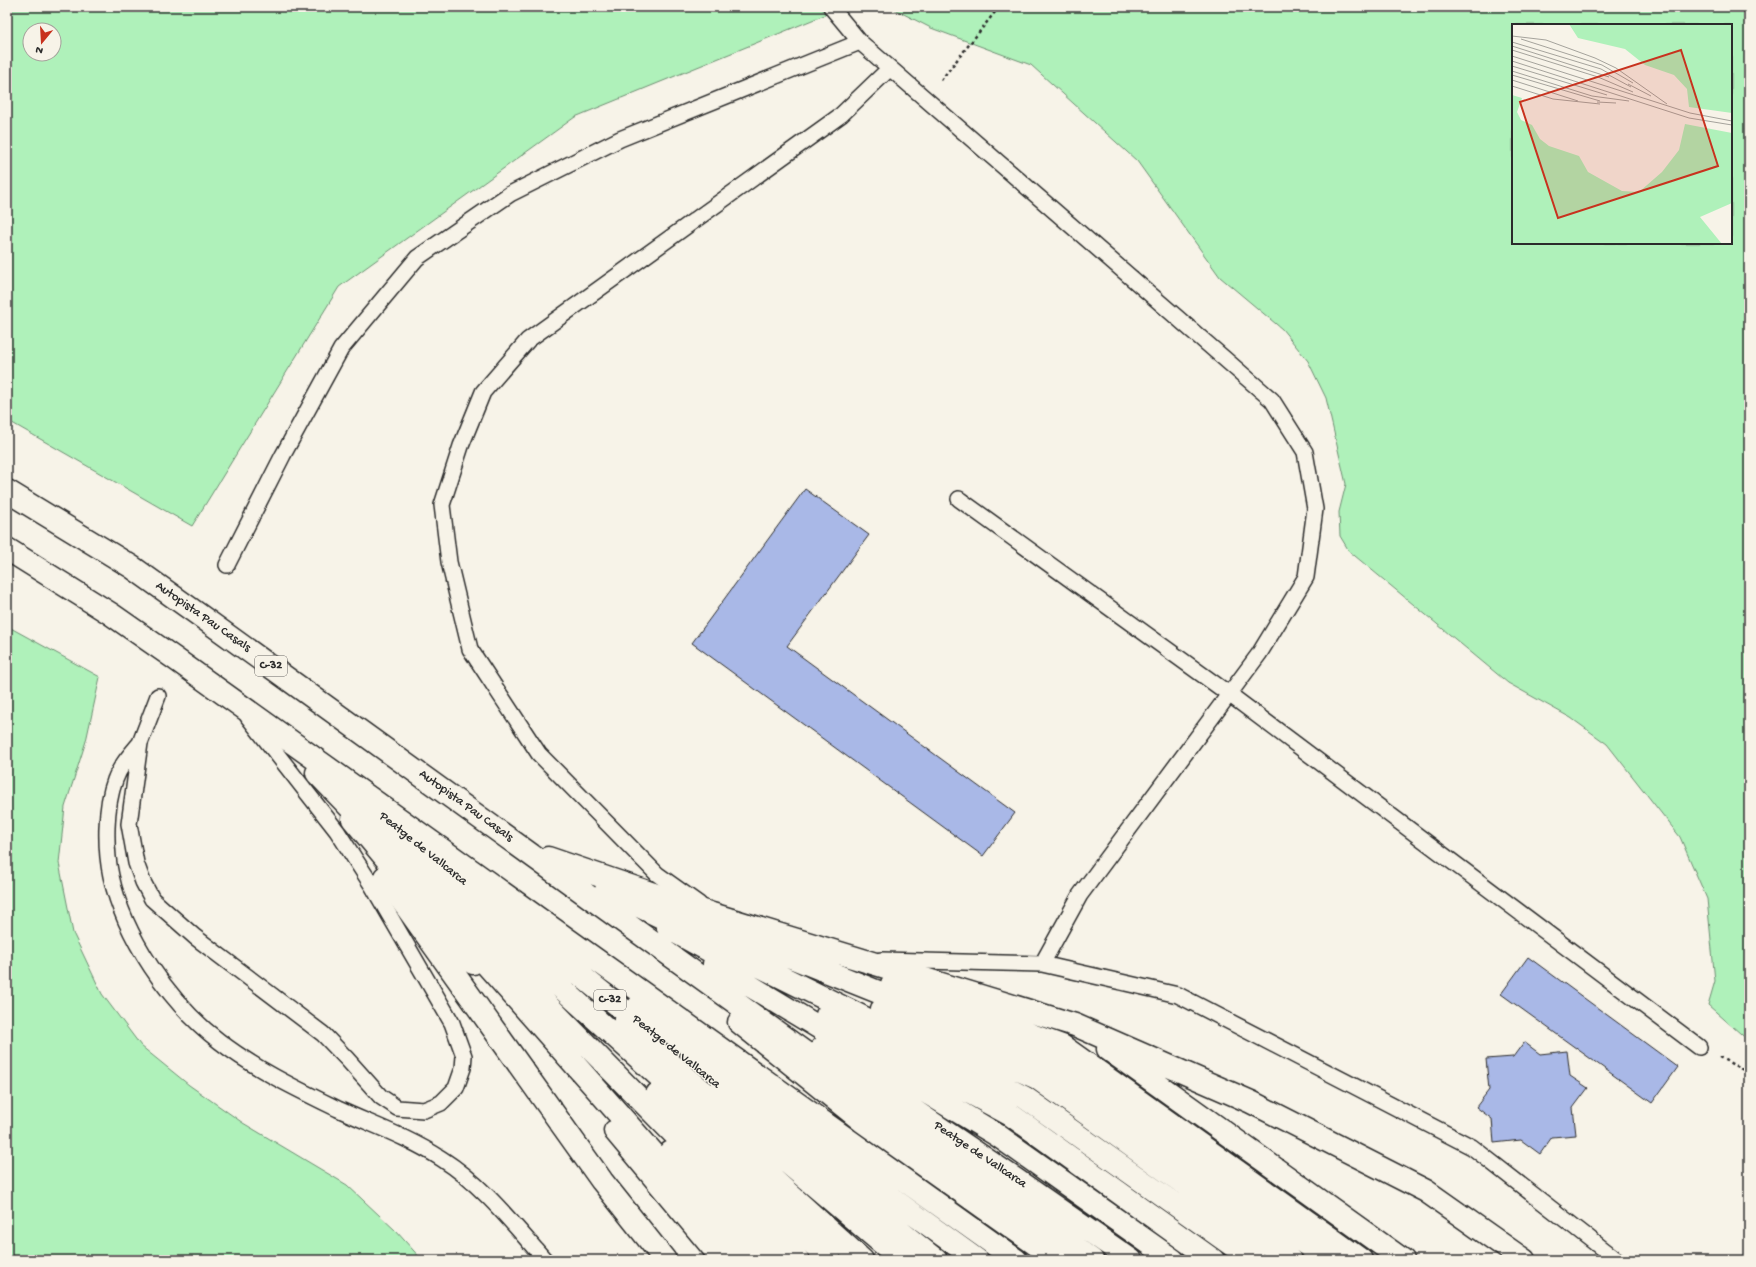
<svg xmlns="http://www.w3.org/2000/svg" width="1756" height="1267" font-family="'Gochi Hand',sans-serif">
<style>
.green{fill:#aff1ba;stroke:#6d8e72;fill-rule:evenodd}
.building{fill:#a9b8e7;stroke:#2b2b2b}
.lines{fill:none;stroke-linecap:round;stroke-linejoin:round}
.service-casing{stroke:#2b2b2b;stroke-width:18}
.motorway-casing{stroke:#2b2b2b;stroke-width:25}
.path{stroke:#2b2b2b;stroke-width:2.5;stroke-dasharray:3 3;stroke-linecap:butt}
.service{stroke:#f7f3e8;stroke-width:15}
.motorway{stroke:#f7f3e8;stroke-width:22}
.labels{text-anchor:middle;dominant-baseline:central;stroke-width:3;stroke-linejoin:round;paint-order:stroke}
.shield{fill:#f7f3e8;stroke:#686764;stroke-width:1}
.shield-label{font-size:12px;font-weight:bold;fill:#2b2b2b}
.street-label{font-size:13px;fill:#2b2b2b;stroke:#f7f3e8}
.inset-road{fill:none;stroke:#a5a39c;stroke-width:1}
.view{fill:#c8321e;fill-opacity:0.15;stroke:#c8321e;stroke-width:2}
.inset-edge{fill:none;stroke:#2b2b2b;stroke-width:2}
</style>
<rect width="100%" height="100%" fill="#f7f3e8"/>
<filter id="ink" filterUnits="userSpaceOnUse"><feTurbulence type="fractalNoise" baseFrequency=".025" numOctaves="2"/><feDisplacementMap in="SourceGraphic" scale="8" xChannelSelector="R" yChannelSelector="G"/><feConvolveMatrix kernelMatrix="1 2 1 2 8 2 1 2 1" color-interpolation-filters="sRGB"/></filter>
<g filter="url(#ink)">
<!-- green -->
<path class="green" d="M7 7H844L575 117 339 287 192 526 7 420ZM30 30H54V54H30Z
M890 7H1749V1041L1708 1005 1715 981 1707 899 1680 837 1607 744 1571 718 1508 683 1349 551 1340 536 1339 512 1346 484 1326 398 1308 361 1282 329 1220 277 1137 161 1031 65 931 28ZM1513 25H1731V243H1513Z
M7 626 100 677 86 741 65 807 59 863 73 933 102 994 141 1046 189 1085 243 1123 347 1185 396 1231 422 1260H7Z"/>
<!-- building -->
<path class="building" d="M805 489 869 535 787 646 1015 813 983 856 692 643Z
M1528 957 1678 1067 1652 1103 1501 994Z
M1524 1042 1540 1054 1567 1051 1570 1076 1588 1088 1573 1108 1576 1135 1552 1137 1540 1154 1521 1140 1494 1143 1492 1119 1476 1107 1489 1090 1486 1059 1513 1057Z"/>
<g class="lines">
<!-- service casing -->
<g class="service-casing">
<path id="service" d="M831 7 860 42 1272 400 1305 452 1315 509 1306 577 1259 654 1080 895 1042 964
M959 499 1229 694 1699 1047
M227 565 283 455 341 349 417 258 510 194 620 139 860 42
M248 717 337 831 373 887 452 1023 464 1056 463 1068 456 1088 441 1103 424 1110 397 1108 390 1103 381 1097 347 1059 323 1034 195 937 152 899 143 882 136 863 129 824 140 743C130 755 120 766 115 780 105 806 105 849 111 876 124 936 169 1003 219 1041 255 1069 297 1089 338 1109 373 1125 410 1138 442 1159 483 1185 513 1224 545 1260
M140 743 158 696
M699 904 657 874 539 754 470 649 449 562 442 505 461 446 483 392 528 340 841 115 890 68
M881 960 1042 964 1178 995 1472 1147 1617 1260"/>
</g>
<!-- motorway casing -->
<g class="motorway-casing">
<path id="motorway" d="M7 491 132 567 195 612 1092 1260
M7 549 111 614 174 658 1016 1260
M317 773 368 826
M362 807 413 854
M353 819 473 963
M405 840 475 899
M394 849 798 1260
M548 858 712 914 1075 1025 1251 1102 1426 1191 1524 1260
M385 877 602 1181 665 1260
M467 884 646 1028
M606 890 665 919
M461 897 862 1260
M653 907 742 947
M668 928 734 964
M731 933 998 1040 1049 1063 1081 1084 1328 1260
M469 945 748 1260
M723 948 1024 1097 1253 1260
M714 964 997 1135 1173 1260
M892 984 1062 1046 1361 1260
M638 1007 836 1158 977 1260
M882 1009 1037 1078 1290 1260
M827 1015 1011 1115 1213 1260
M739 1022 862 1121 1058 1260
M624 1024 902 1260
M822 1048 1015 1179 1131 1260
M1108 1049 1403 1260
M721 1089 936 1260
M657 1094 830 1260
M615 1131 723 1260
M671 1152 772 1260"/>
</g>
<!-- path -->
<path class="path" d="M941 80 999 7
M1719 1057 1749 1073"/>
<!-- service -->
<use href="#service" class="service"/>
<!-- motorway -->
<use href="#motorway" class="motorway"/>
</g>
</g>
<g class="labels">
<!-- shield labels -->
<g class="shield">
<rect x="255" y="656" width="32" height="20" rx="3"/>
<rect x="594" y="990" width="32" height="20" rx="3"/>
</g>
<g class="shield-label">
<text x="271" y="666">C-32</text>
<text x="610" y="1000">C-32</text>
</g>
<!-- street labels -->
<g class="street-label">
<text transform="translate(203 617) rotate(35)">Autopista Pau Casals</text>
<text transform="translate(466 806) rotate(36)">Autopista Pau Casals</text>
<text transform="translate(423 849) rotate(39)">Peatge de Vallcarca</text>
<text transform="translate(676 1052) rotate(39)">Peatge de Vallcarca</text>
<text transform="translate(980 1155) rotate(34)">Peatge de Vallcarca</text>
</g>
</g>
<!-- overview -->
<g transform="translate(1512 24)">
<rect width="220" height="220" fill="#f7f3e8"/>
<path d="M57 0H220V89L177 83 175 65 162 51 133 41 113 25 66 14ZM0 71 10 74 5 88 9 96 20 101 28 115 37 122 67 132 76 148 110 167 127 168 150 148 167 126 173 100 220 109V179L188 193 210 220H0Z" fill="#aff1ba"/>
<path class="inset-road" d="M0 12 34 16 83 34 104 44 155 80M9 15 90 41 121 59M0 18 89 45 98 50M0 22 97 53M0 26 86 53 121 68M0 32 178 89 220 97M0 37 177 94 220 101M0 42 95 71M0 47 80 72 117 77M95 50 119 63M0 51 88 77M0 56 66 77M116 60 139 72M0 62 41 75 88 80M85 78 104 79"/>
<path class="view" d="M169 26 206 142 46 194 8 78Z"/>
<rect width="220" height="220" class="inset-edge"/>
</g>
<!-- margin -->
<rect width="1756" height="1267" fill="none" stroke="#f7f3e8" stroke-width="24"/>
<rect x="12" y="12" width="1732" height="1243" fill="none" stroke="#2b2b2b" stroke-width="1.5" filter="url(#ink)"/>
<!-- north arrow -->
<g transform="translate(42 42) rotate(198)"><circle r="19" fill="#f7f3e8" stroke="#a5a39c"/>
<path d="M0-3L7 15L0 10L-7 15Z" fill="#c8321e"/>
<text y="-6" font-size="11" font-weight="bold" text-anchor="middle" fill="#2b2b2b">N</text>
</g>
</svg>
